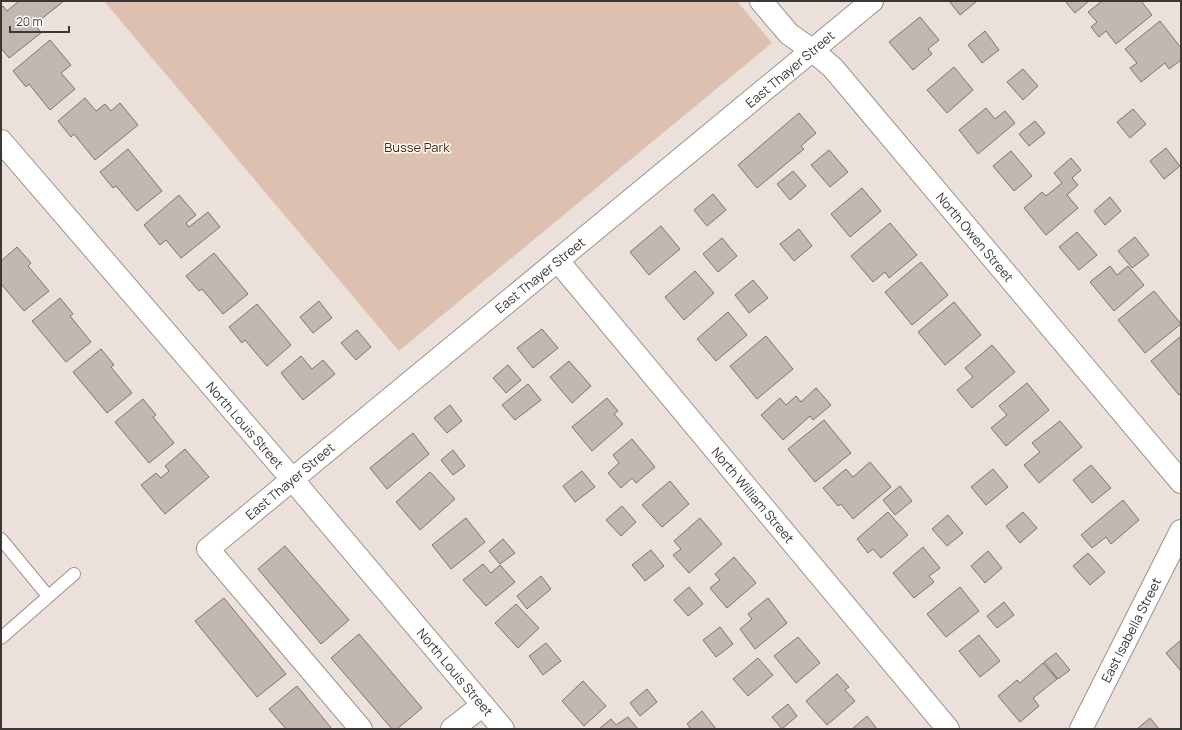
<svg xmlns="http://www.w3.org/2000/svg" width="1182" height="730" font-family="Manrope,sans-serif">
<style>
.green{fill:#dec0b1}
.building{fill:#c3b7b2;stroke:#7e736e}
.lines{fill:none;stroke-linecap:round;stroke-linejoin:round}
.service-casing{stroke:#9e928d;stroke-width:14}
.minor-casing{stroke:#9e928d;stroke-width:24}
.service{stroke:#fff;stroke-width:12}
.minor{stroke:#fff;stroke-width:22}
.labels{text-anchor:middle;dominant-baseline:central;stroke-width:3;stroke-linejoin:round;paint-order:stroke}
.street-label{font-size:13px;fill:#3b3734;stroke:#fff}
.park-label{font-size:13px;fill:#512206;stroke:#fff}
</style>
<rect width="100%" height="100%" fill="#ece0da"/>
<!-- green -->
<path class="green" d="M104 1H737L772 43 399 351Z"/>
<!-- building -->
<path class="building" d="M19 1H64L35 24 41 33 9 58 1 48V8L3 6 7 11Z
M949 1H977L960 15Z
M1065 1H1089L1075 13Z
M1102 1H1141L1152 15 1116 44 1106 31 1099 37 1091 27 1097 22 1088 12Z
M920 17 939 40 928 49 932 54 913 70 889 42Z
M1160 21 1181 48V60L1169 69 1165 63 1141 82 1130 68 1137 63 1125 49Z
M985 31 999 50 982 63 968 45Z
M50 40 71 65 61 73 75 89 50 110 29 84 26 87 13 71Z
M954 67 973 90 947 113 927 90Z
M1023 69 1038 86 1023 100 1007 82Z
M85 98 96 111 105 104 111 111 120 103 138 125 95 160 74 134 71 137 58 121Z
M986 108 995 119 1005 111 1015 123 978 154 959 130Z
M1133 109 1146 124 1130 138 1117 122Z
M799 113 816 133 801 146 804 149 757 188 738 165Z
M1035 121 1045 133 1029 146 1019 134Z
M1166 148 1180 166 1164 179 1150 161Z
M128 149 162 191 137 211 116 186 113 188 100 172Z
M829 150 848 172 830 187 811 165Z
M1011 151 1032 176 1014 191 993 166Z
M1071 158 1081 170 1072 178 1078 185 1067 195 1078 208 1046 235 1024 208 1042 192 1046 196 1062 183 1054 173Z
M793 171 806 186 790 200 777 184Z
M862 188 881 211 850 237 831 214Z
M713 194 726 210 707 226 694 210Z
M179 195 196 215 186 223 189 227 208 212 220 227 181 258 166 240 160 245 144 225Z
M1110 197 1121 211 1105 225 1094 211Z
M890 223 917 255 889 278 885 272 873 282 851 256Z
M661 226 680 249 649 275 630 252Z
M799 229 812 246 794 261 780 244Z
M1077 232 1097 255 1079 270 1059 247Z
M1135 237 1149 255 1132 268 1118 251Z
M722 238 737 256 718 272 703 254Z
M17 247 31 263 28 266 49 291 24 311 1 284V261Z
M214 253 248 294 223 314 202 289 199 291 186 276Z
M921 262 948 295 912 325 885 292Z
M1110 266 1117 275 1128 266 1144 285 1114 311 1090 282Z
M695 271 714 293 684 320 665 297Z
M753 280 768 298 749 313 735 295Z
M1154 291 1181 324 1145 353 1118 320Z
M60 298 73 314 70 316 91 342 66 362 32 321Z
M319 301 332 318 313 333 300 317Z
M954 302 981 335 945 365 918 332Z
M257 304 291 345 267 366 245 340 242 343 229 327Z
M728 312 747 335 716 361 697 339Z
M542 329 558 348 533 368 517 348Z
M357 330 371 347 356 360 341 343Z
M766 336 793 369 757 399 730 366Z
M1181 336V393L1179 395 1151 361Z
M992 345 1015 372 972 408 957 390 973 377 965 368Z
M101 349 114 365 111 367 132 393 107 413 73 372Z
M301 356 312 369 323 360 335 374 303 400 281 373Z
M569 361 591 386 572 403 550 377Z
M508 365 521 380 506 393 493 378Z
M1027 383 1049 410 1006 446 991 428 1007 415 999 406Z
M528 384 541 400 515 420 502 405Z
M816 388 831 405 813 420 810 416 783 440 761 415 780 398 786 405 796 396 801 402Z
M607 398 618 411 614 414 623 424 592 451 572 427Z
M143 399 156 415 153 417 174 443 149 463 115 422Z
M450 405 462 421 447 433 434 418Z
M824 420 851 453 815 482 788 449Z
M1060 421 1082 447 1039 483 1024 465 1040 452 1032 443Z
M413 433 429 454 387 489 370 468Z
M632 439 655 467 636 483 632 478 621 488 608 473 619 463 613 455Z
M185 449 209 477 165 514 141 485 156 473 161 478 169 471 165 466Z
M453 450 465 466 453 475 441 460Z
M870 462 891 487 853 519 841 504 838 506 823 488 846 469 853 477Z
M1091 465 1111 488 1092 503 1073 480Z
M993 469 1008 487 986 505 971 487Z
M582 471 595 487 575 502 563 486Z
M430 472 455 499 420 530 396 502Z
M670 481 689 504 662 527 642 505Z
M900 486 912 501 895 515 883 500Z
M1123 500 1139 520 1111 544 1106 537 1092 548 1081 535Z
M622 506 636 522 621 536 606 520Z
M888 512 908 535 881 558 873 549 868 553 857 539Z
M1023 512 1037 528 1020 543 1006 526Z
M948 515 963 533 947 546 932 529Z
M466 518 485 542 451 569 432 545Z
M700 518 722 544 689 573 673 555 681 549 674 541Z
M503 539 515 553 500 564 489 551Z
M285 546 349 620 321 644 258 569Z
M923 547 940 568 929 576 934 582 914 598 893 573Z
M651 550 664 566 645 581 632 565Z
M988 551 1002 568 985 583 971 566Z
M1088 553 1105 572 1090 585 1073 566Z
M734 557 756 583 727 608 710 588 720 580 715 574Z
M483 564 491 573 500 565 515 582 486 606 463 580Z
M541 576 551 589 527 609 517 596Z
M689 587 703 604 688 616 674 600Z
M960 587 979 611 946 637 927 614Z
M224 598 286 674 257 697 195 621Z
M768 598 787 623 755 649 740 629 752 619 748 614Z
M1004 602 1014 615 997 628 987 616Z
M516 604 539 628 518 648 495 623Z
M720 627 733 644 716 657 703 640Z
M359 634 422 708 397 729H392L331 658Z
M979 635 1000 661 980 677 959 651Z
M798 637 820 663 796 683 774 656Z
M1181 640V671L1166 653Z
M546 643 561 661 543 675 529 656Z
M1056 653 1070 670 1058 679 1044 662Z
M758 658 773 675 748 696 733 679Z
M1043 663 1057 679 1033 698 1039 706 1020 722 998 696 1017 680 1020 683Z
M837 674 849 687 845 690 855 701 827 725 806 701Z
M583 681 606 706 584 726 562 701Z
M297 686 332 729H286L269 709Z
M647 689 657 702 640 716 630 703Z
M788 704 797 716 782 729 772 717Z
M702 711 716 729H691L687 724Z
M867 716 877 729H852Z
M628 717 638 729H599L611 719 616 725Z
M1150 718 1159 729H1137Z"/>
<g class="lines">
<!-- service casing -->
<g class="service-casing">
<path id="service" d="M1 539 48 596
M1 638 74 574"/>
</g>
<!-- minor casing -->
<g class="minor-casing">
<path id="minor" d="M761 1 789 34 812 50 833 68 1181 482
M1 141 292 479 503 729
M558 261 948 729
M361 729 208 549 872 1
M452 729 483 705
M1081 729 1181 531"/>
</g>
<!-- service -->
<use href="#service" class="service"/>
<!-- minor -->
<use href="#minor" class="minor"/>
</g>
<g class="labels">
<!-- street labels -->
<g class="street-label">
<text transform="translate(790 69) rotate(-40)">East Thayer Street</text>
<text transform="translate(975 237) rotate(50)">North Owen Street</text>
<text transform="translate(540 275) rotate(-39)">East Thayer Street</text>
<text transform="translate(245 425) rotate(49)">North Louis Street</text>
<text transform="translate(290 481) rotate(-40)">East Thayer Street</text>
<text transform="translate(753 495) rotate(50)">North William Street</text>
<text transform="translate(1131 630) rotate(-63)">East Isabella Street</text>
<text transform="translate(455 672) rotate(50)">North Louis Street</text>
</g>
<!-- park labels -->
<g class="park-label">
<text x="417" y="147">Busse Park</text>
</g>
</g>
<!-- border -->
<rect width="1182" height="730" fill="none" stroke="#3b3734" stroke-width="4"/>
<!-- scale -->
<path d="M10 26v6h59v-6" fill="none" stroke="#3b3734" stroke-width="2"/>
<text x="16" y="26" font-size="12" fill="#3b3734" stroke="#ffffff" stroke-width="3" paint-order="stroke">20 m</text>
</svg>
